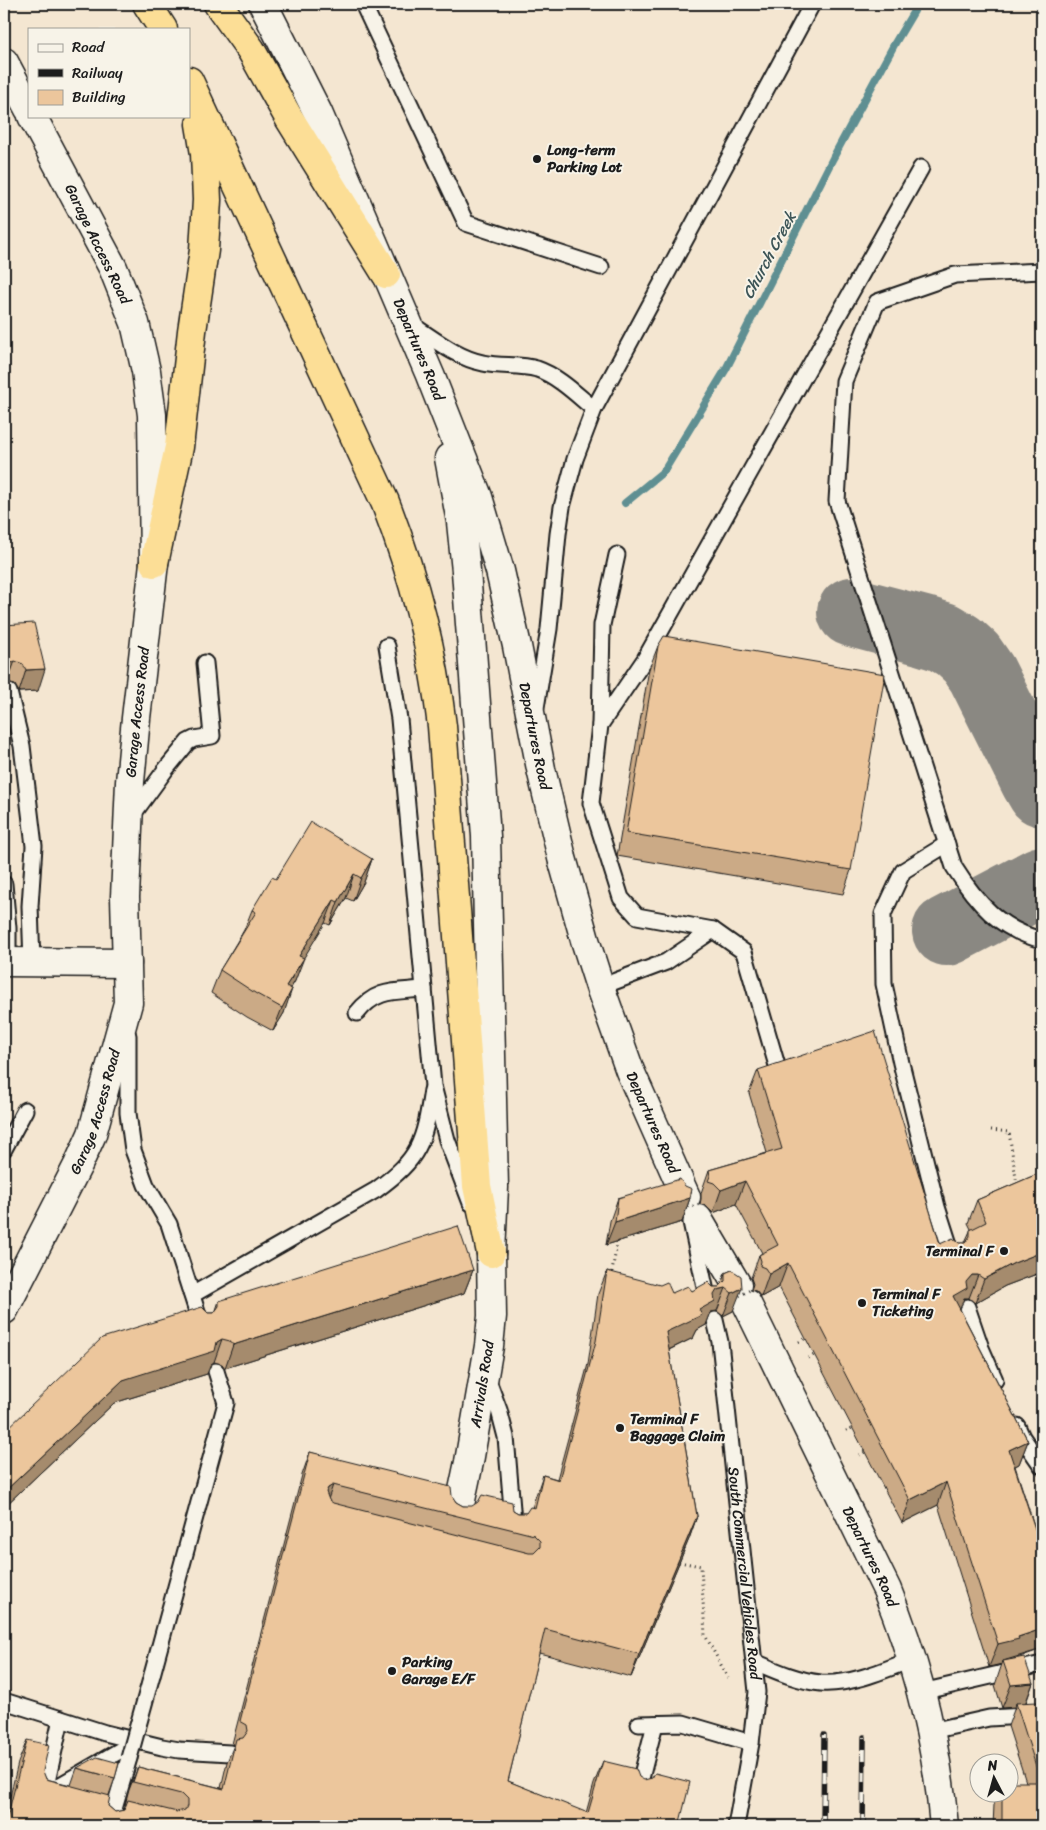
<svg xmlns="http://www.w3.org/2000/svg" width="1046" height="1830" font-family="Sriracha,sans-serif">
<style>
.built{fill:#f4e6d1;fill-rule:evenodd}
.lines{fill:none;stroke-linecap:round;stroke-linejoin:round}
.stream{stroke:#5e8f92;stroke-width:8}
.taxiway{stroke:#8a8882;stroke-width:70}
.lane-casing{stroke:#1c1c1c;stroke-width:19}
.secondary-casing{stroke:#1c1c1c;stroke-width:31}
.highway-casing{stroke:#1c1c1c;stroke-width:31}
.path{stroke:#1c1c1c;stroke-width:3;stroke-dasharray:1 4;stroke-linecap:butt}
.lane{stroke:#f7f3e8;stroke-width:15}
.secondary{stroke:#f7f3e8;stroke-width:28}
.highway{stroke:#fcde96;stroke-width:28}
.rail-casing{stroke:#1c1c1c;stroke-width:5.5}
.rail{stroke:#f7f3e8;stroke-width:4;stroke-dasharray:11;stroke-linecap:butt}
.lane-bridge-casing{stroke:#1c1c1c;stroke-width:19;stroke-linecap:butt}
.path-bridge{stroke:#1c1c1c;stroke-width:3;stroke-dasharray:1 4;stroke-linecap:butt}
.lane-bridge{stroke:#f7f3e8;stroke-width:15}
.wall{fill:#cbaa86;stroke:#1c1c1c}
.shaded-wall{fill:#a58b6d;stroke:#1c1c1c}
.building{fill:#ecc69c;stroke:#1c1c1c;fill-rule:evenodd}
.poi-dot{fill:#1c1c1c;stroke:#f7f3e8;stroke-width:2}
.labels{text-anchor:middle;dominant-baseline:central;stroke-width:4;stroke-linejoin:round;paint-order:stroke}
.poi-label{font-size:15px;font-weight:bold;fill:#1c1c1c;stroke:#f7f3e8;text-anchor:start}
.street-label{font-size:15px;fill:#1c1c1c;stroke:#f7f3e8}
.water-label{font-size:16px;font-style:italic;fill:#3d5557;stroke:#f7f3e8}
</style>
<rect width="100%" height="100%" fill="#f7f3e8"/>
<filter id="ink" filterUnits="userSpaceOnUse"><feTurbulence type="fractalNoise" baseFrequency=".02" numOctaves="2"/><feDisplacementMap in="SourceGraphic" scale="10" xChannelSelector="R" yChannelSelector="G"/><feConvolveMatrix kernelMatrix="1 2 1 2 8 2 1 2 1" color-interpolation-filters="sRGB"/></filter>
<g filter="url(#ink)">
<!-- built -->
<path class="built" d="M4 4H1042V1826H4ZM29 29H189V116H29ZM978 1762H1008V1792H978Z"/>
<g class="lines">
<!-- stream -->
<path class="stream" d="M625 503 664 471 726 369 833 158 895 43 914 11 916 4"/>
<!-- taxiway -->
<path class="taxiway" d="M852 612 924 631 943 637 958 646 971 658 982 674 1035 780 1042 792
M947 931 1042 881"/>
<!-- lane casing -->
<g class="lane-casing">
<g id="lane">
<path d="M363 4 466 223 601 267"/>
<path d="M1042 271 955 275 877 302 844 381 837 501 954 867C976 902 1000 930 1042 940"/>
<path d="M412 325C434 339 457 358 483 363 501 367 520 364 537 369 558 376 577 395 594 409"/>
<path d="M387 646 399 719 433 1086 447 1140 471 1203"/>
<path d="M9 692 22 746 34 846 30 906 32 963"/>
<path d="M536 708 549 629 558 534 562 507 575 459 594 409 812 4"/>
<path d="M600 725 602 625 617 555"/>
<path d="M131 817 166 769 188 742 194 739 212 736 205 663"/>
<path d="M947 844 903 871 883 914 884 984 901 1063 937 1207 953 1257"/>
<path d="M4 884 8 928V962"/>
<path d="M600 987 666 962 713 930"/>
<path d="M357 1013C377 988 395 992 424 989"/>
<path d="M128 1035V1113L133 1150 146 1185 169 1224 202 1327"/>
<path d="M778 1069 744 952 713 930 637 916 621 898 591 803 600 725 645 659 921 168"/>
<path d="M4 1149 25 1110"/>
<path d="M691 1222 708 1301"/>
<path d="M192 1295 376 1190C420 1158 424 1143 432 1090"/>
<path d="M967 1307 981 1348 995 1380"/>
<path id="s1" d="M715 1320 720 1342 757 1692 751 1743 736 1826"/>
<path d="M487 1378 499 1410 506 1437 513 1521"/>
<path d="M1017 1426 1022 1437 1042 1466"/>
<path d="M755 1662C776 1671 798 1681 821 1683 852 1685 884 1670 913 1659"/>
<path d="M152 1675 226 1403 216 1371"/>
<path d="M922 1692 1042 1664"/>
<path d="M4 1701 105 1733 162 1747 179 1750 230 1753"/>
<path d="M639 1724 683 1723 751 1743"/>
<path d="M931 1731 989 1718 1042 1715"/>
<path d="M45 1794 133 1743"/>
<path d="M637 1794 655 1724"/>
<path d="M44 1795 61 1719"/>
<path d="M109 1826 129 1758"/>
</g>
</g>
<!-- secondary casing -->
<g class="secondary-casing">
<g id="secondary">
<path id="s2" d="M263 4 318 113 430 375 478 497 500 571 517 646 541 769 562 858 585 940 600 987 630 1071 686 1197"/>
<path d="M4 62 29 109"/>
<path d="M449 458 461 522 466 571 486 836 494 1187 491 1253 492 1316 489 1346 469 1462 458 1514"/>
<path d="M4 962 127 963"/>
<path d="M698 1219 737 1285"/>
<path id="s3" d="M747 1304 887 1590C918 1666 937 1744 944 1826"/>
<path id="s4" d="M4 1310 78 1165 92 1134 128 1003 125 897 130 782 136 718 154 563 152 415 146 371 135 323 113 268 32 116"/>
</g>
</g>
<!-- highway casing -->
<g class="highway-casing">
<path id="highway" d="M147 4 163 29
M218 4 251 50 289 118 386 274
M189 81 385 502C413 574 433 649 442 726L477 1186 491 1253
M154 563 179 447 192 331 204 250 207 200 205 154 200 124"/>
</g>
<!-- path -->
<path class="path" d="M991 1130 1009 1132 1017 1185
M799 1342 806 1338
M808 1358 814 1355
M846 1431 852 1428
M859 1455 865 1452
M679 1562 701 1566 705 1635 728 1678"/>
<!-- lane -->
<use href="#lane" class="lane"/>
<!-- secondary -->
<use href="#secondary" class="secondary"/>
<!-- highway -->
<use href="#highway" class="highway"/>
<!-- rail casing -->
<g class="rail-casing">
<path id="rail" d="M823 1826 824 1735
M863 1826 864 1737"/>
</g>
<!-- rail -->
<use href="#rail" class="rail"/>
<!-- lane-bridge casing -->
<g class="lane-bridge-casing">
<path id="lane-bridge" d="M129 1758 152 1675"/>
</g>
<!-- path-bridge -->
<path class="path-bridge" d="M683 1209 704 1203
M611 1277 618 1239
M735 1298 754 1288"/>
<!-- lane-bridge -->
<use href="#lane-bridge" class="lane-bridge"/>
</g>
<!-- wall -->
<path class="wall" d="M4 625 38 691 19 692 15 685 7 683Z
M658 646 851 870 843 894 617 856 649 669Z
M372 859 364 882 353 901 346 898 330 925 325 923 303 958 295 981 291 988 284 1013 273 1031 247 1017 211 993 220 970 244 930 252 910Z
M758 1070 940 1244 965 1243V1242L971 1229 968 1223 977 1200 1042 1172V1272L1005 1286 975 1303 969 1298H964L960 1309 1028 1441 1019 1464 1015 1466 1042 1550V1649L1011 1660 1033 1683 1026 1703 1042 1715V1826H993L994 1805 998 1792H1008L1026 1782 1008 1726 1015 1707 1002 1708 995 1685 1002 1664 989 1667 938 1505 902 1523 779 1287 761 1297 756 1291 751 1290 753 1284 751 1278 759 1255 762 1253 736 1204 713 1213 706 1206 700 1204 701 1199V1193L709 1170 767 1153 749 1093Z
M618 1198H690L682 1222 606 1245 610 1221Z
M473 1270 464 1293 225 1368 222 1364 214 1362 211 1364 207 1374 114 1403 4 1507V1432L208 1313H214L216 1310 219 1301Z
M732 1270 733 1311 723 1316 717 1311 711 1312 706 1325 697 1330 693 1338 669 1350 697 1516 689 1539 631 1677 539 1653 508 1781 586 1813 594 1784 603 1761 639 1777 679 1826H4V1822L18 1763 27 1740 46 1779 71 1785 77 1768 115 1778 109 1795 108 1806 115 1812 124 1810 126 1805H125L129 1790 138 1767 221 1788 227 1762 234 1745 232 1744 302 1475 310 1452 452 1496 456 1502 463 1506 513 1510 518 1513H526L532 1508 535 1498 543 1475 557 1479 588 1364 598 1294 607 1271 672 1293 692 1291 713 1287H719L721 1285 725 1273Z"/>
<!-- shaded-wall -->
<path class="shaded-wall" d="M15 661 7 683 4 685V671L10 664Z
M45 669 38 691 19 692 26 670Z
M372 859 364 882 353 901 361 878Z
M354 874 346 898 330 925 338 902Z
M334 900 325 923 291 979 299 956Z
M304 958 295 981 279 1007 286 986Z
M292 989 284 1013 273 1031 282 1008Z
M745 1181 736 1204 713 1213 721 1190Z
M690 1198 682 1222 606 1245 615 1222Z
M1042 1252V1272L1005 1286 975 1303 984 1279 1014 1263Z
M788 1263 779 1287 761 1297 769 1274Z
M473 1270 464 1293 225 1368 233 1345Z
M972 1275H978L969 1298H964L959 1312 953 1296Z
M726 1288 717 1311 711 1312 706 1325 697 1330 693 1338 658 1355 666 1332 699 1310 717 1290Z
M742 1288 733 1311 723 1316 732 1293Z
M222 1339 214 1362 211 1364 207 1374 114 1403 4 1507V1492L123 1380 217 1342Z
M1028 1441 1019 1464 1001 1473 1009 1450Z
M946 1482 938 1505 902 1523 910 1500Z
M333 1485 325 1508 326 1492 328 1488Z
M697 1516 689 1539 631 1677 639 1654Z
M1042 1629V1649L1003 1661 1002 1664 989 1667 998 1644Z
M1033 1683 1024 1707 1016 1703 1015 1707 1002 1708 1011 1685Z"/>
<!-- building -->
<path class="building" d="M34 623 45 669 26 670 23 664 15 661 10 664 8 671H4V625Z
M664 636 885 674 851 870 626 833 658 646Z
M311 822 372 859 361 878 354 874 338 902 334 900 299 956 304 958 286 986 292 989 282 1008 255 993 220 970 256 912 252 910 272 877 276 879Z
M875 1031 940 1244 953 1238 959 1243H965L970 1236V1230L986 1222 977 1200 1042 1172V1252L1014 1263 984 1279 978 1275H972L966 1282 967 1288 953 1296 1028 1441 1009 1450 1042 1550V1629L1018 1637 1019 1639 998 1644 946 1482 910 1500 788 1263 769 1274 765 1268 760 1266 761 1261 759 1255 778 1245 745 1181 721 1190 714 1183 708 1181 710 1176 709 1170 782 1149 758 1070Z
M680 1179 685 1186 692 1189 690 1198 615 1222 618 1198Z
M458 1226 473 1270 233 1345 230 1341 222 1339 217 1342 215 1351 123 1380 4 1492V1432L102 1338 202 1307 208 1313H214L219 1306V1301Z
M732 1270 741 1276 742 1288 732 1293 726 1288 717 1290 714 1295 715 1301 699 1310 702 1315 666 1332 697 1516 639 1654 545 1629 508 1781 588 1813 603 1761 636 1769 639 1777 644 1780 652 1778 655 1773 690 1782 679 1826H5L27 1740 49 1745 43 1771 46 1779 110 1796 108 1806 115 1812 124 1810 128 1800 177 1812 185 1810 187 1806V1800L181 1794 133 1782 138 1767 224 1789 236 1739 243 1738 248 1731 247 1725 240 1721 310 1452 451 1487 452 1496 456 1502 463 1506H472L478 1502 482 1495 512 1502 513 1510 518 1513H526L530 1507 535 1508 543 1475 559 1480 596 1341 607 1271 660 1285 667 1282 672 1293 688 1286 692 1291 708 1282 713 1287H719L725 1281V1273ZM333 1485 534 1535 540 1541V1547L534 1553H529L333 1503 329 1500 326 1492 328 1488Z
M1024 1657 1033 1683 1011 1685 1003 1661Z
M1038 1702 1042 1715V1826H1002V1792H1008V1782H1041L1016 1703Z
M97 1757 119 1763 115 1778 77 1768Z"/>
</g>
<!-- markers -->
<g class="poi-dot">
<circle cx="537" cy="159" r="5"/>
<circle cx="1004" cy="1251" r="5"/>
<circle cx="862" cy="1303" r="5"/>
<circle cx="620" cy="1428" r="5"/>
<circle cx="392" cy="1671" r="5"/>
</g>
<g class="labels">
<!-- poi labels -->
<g class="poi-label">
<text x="547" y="150">Long-term<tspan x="547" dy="17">Parking Lot</tspan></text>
<text x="994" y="1251" text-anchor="end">Terminal F</text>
<text x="872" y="1294">Terminal F<tspan x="872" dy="17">Ticketing</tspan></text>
<text x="630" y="1419">Terminal F<tspan x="630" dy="17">Baggage Claim</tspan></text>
<text x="402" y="1662">Parking<tspan x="402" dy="17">Garage E/F</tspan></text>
</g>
<!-- street labels -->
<g class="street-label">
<text transform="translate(98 244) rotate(64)">Garage Access Road</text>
<text stroke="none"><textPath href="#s2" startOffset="379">Departures Road</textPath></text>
<text stroke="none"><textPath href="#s4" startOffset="624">Garage Access Road</textPath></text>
<text stroke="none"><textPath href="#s2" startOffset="784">Departures Road</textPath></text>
<text stroke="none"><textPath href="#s4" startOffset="219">Garage Access Road</textPath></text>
<text stroke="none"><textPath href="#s2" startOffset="1189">Departures Road</textPath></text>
<text transform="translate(482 1384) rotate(-81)">Arrivals Road</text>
<text stroke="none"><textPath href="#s3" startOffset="281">Departures Road</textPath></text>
<text stroke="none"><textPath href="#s1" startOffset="255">South Commercial Vehicles Road</textPath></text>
</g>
<!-- water labels -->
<g class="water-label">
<text transform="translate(769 255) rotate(-62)">Church Creek</text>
</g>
</g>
<!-- margin -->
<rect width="1046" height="1830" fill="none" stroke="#f7f3e8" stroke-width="20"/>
<rect x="10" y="10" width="1026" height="1810" fill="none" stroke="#1c1c1c" stroke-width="2" filter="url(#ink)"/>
<!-- legend -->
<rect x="28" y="28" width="162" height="90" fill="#f7f3e8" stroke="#9f9d96"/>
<rect x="38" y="44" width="25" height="8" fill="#f7f3e8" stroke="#9f9d96"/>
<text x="72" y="52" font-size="15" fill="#1c1c1c">Road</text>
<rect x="38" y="69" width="25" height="8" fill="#1c1c1c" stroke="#9f9d96"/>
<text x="72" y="78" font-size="15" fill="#1c1c1c">Railway</text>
<rect x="38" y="90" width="25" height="15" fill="#ecc69c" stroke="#9f9d96"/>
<text x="72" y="102" font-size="15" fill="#1c1c1c">Building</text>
<!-- north arrow -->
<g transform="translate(994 1778) rotate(354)"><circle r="24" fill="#f7f3e8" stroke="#9f9d96"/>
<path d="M0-4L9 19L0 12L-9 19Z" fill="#1c1c1c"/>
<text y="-8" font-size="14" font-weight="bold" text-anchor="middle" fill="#1c1c1c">N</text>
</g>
</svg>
